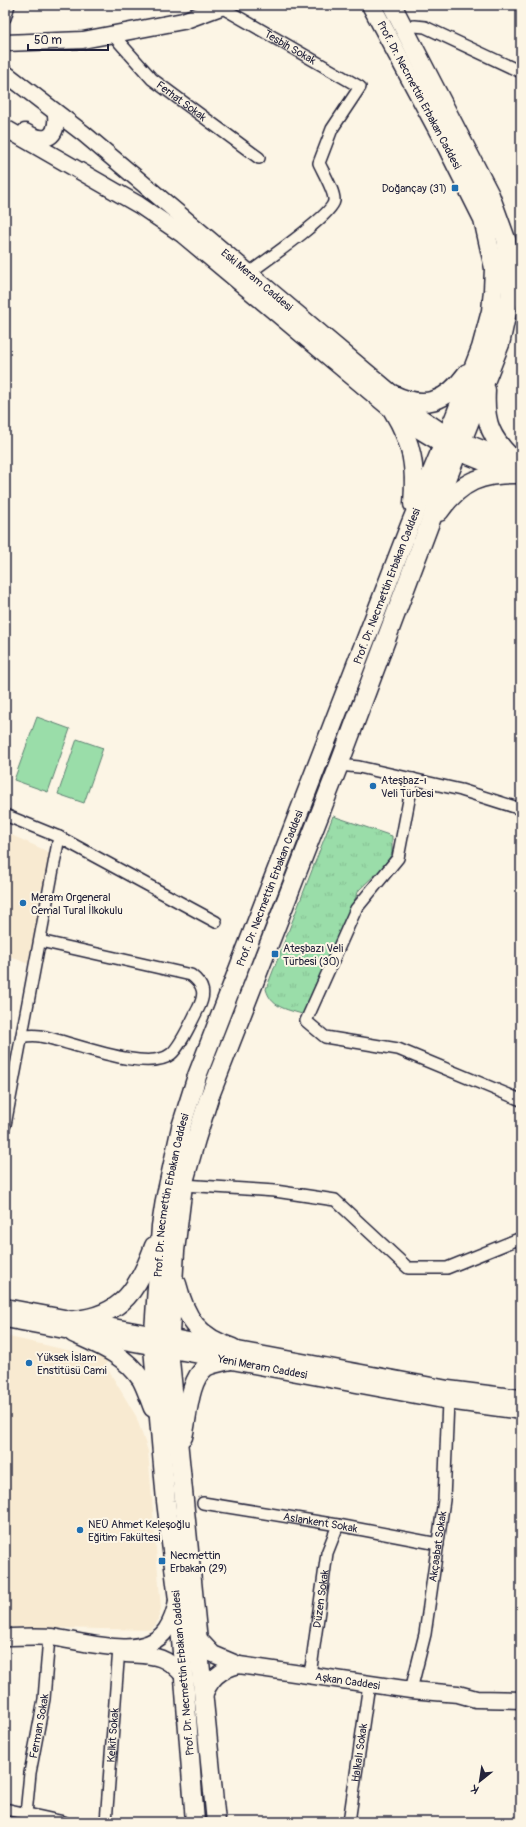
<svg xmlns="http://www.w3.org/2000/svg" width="526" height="1827" font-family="Pangolin,sans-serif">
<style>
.built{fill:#f8ead1}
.green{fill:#9adda9;stroke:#5e8072}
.park{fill:url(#park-tufts);stroke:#5e8072}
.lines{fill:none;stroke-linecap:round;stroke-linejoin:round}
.street-casing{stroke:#22223b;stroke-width:14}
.secondary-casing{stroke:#22223b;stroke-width:19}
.primary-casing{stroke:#22223b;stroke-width:21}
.street{stroke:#fcf5e5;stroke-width:11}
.secondary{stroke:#fcf5e5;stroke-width:16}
.primary{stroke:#fcf5e5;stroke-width:18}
.poi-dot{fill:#1f6fb2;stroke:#fcf5e5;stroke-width:1.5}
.labels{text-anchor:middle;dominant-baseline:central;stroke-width:4;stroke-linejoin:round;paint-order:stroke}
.street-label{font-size:11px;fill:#22223b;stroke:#fcf5e5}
.poi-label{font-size:11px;fill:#22223b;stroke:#fcf5e5;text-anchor:start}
</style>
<defs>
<pattern id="park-tufts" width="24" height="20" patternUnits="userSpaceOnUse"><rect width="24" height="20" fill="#9adda9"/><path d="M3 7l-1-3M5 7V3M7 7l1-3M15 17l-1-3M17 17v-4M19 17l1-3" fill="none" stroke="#84bd92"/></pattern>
</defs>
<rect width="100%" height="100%" fill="#fcf5e5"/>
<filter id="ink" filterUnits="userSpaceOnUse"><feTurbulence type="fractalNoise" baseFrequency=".025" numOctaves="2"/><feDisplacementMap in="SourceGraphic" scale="8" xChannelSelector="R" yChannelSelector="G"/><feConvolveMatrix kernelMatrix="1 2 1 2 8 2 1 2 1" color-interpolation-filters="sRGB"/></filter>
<g filter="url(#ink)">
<!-- built -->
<path class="built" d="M5 832 51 853 28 964 5 954Z
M5 1336 107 1359 106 1366 136 1416 148 1451 161 1609 157 1623 151 1630 5 1627Z"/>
<!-- green -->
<path class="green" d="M37 717 70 729 48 792 14 780Z
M77 739 103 748 84 803 58 794Z"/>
<!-- park -->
<path class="park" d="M333 816 392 836V853L386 864 359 890 306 1011 302 1014C285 1009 271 1007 266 989Z"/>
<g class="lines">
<!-- street casing -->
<g class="street-casing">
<g id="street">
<path id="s1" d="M221 7 360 87 332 129 319 163C323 172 335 192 334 201 332 215 264 262 249 273"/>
<path d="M5 18 9 5"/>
<path d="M404 27 415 26 425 27 521 72"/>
<path id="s2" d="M112 34 152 79 259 158"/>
<path d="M339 765 359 767 461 790 521 809"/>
<path d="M413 779 398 858 356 909 306 1021 325 1037 398 1049 521 1100"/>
<path d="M5 815 59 837 216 922"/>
<path d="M22 1036C28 1036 34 1035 40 1036 70 1041 147 1074 171 1054 181 1046 192 1020 198 1009 206 994 204 985 191 975L40 941"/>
<path d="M5 1125 59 837"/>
<path d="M183 1185 275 1191 335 1200 408 1268H447L521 1238"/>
<path id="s3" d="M203 1503 338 1525 438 1544"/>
<path id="s4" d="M310 1675 327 1553 338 1525"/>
<path id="s5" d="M411 1690 425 1634 444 1500 448 1401"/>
<path d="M5 1809 64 1822"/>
<path id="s6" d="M26 1814 30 1773 44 1699 49 1637"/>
<path id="s7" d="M106 1822 119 1648"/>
<path id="s8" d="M349 1822 369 1684"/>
</g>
</g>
<!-- secondary casing -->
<g class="secondary-casing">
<g id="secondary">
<path d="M5 43 83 40 183 21 226 5"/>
<path id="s9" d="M5 73 83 133 419 416 447 435 516 462"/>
<path d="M5 128 139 205 183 235 393 411C433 443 466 457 514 473"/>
<path d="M25 132C47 145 58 137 56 113"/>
<path d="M5 1307 448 1389 521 1398"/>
<path id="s10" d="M5 1319 448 1401 521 1411"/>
<path d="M5 1637C20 1637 36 1636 51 1637 83 1641 144 1662 166 1630 172 1621 175 1611 177 1601"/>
<path id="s11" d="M198 1638 213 1654 239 1665 411 1690 458 1694 476 1699 521 1700"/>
<path d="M126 1654C154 1656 164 1654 184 1676"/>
<path d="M203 1698C210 1679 219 1670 239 1665"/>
</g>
</g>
<!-- primary casing -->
<g class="primary-casing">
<g id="primary">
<path d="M486 390C484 423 491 439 515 461"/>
<path d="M392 394C425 410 446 402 467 373"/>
<path d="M393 411C413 444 416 467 413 504"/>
<path d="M439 512C461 481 482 473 519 474"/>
<path d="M177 1284C186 1319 198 1337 233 1348"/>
<path d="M74 1320C123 1316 139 1287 154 1246"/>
<path d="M73 1333C99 1345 124 1354 141 1379 146 1388 149 1398 153 1408"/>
<path d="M183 1437C188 1418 188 1380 206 1367 213 1363 222 1362 230 1360"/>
<path id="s12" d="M195 1822 178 1600 166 1501 153 1347 161 1226 165 1200 181 1127 197 1076 410 525 455 416 481 348 491 311 493 290 494 268 483 219 447 147 371 5"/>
<path d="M216 1822 169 1350 175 1251 183 1185 196 1139 209 1098 339 765 429 525 500 344 510 298 511 277 506 239 490 195 392 5"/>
</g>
</g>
<!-- street -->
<use href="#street" class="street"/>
<!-- secondary -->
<use href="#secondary" class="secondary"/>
<!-- primary -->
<use href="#primary" class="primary"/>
</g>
</g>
<!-- markers -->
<g class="poi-dot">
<rect x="451" y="184" width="8" height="8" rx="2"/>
<circle cx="373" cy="786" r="4"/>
<circle cx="23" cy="903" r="4"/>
<rect x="271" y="950" width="8" height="8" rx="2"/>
<circle cx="29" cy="1363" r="4"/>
<circle cx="80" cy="1530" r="4"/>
<rect x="158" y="1557" width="8" height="8" rx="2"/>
</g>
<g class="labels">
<!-- street labels -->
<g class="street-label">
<text stroke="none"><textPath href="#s1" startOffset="80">Tesbih Sokak</textPath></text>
<text transform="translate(419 95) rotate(62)">Prof. Dr. Necmettin Erbakan Caddesi</text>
<text stroke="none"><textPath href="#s2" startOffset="97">Ferhat Sokak</textPath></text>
<text stroke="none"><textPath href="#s9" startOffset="326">Eski Meram Caddesi</textPath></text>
<text stroke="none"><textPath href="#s12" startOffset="1278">Prof. Dr. Necmettin Erbakan Caddesi</textPath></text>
<text stroke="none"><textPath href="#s12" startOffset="954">Prof. Dr. Necmettin Erbakan Caddesi</textPath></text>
<text stroke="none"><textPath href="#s12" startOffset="630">Prof. Dr. Necmettin Erbakan Caddesi</textPath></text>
<text stroke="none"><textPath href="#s10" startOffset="262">Yeni Meram Caddesi</textPath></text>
<text stroke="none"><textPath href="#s3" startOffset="119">Aslankent Sokak</textPath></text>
<text stroke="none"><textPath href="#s5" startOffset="146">Akçaabat Sokak</textPath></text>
<text stroke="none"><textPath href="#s4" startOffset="77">Düzen Sokak</textPath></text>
<text transform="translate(183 1673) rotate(-95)">Prof. Dr. Necmettin Erbakan Caddesi</text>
<text stroke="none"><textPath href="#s11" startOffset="160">Aşkan Caddesi</textPath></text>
<text stroke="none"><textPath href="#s6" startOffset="89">Ferman Sokak</textPath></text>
<text stroke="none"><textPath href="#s7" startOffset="87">Kelkit Sokak</textPath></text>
<text stroke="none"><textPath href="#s8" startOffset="70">Halkalı Sokak</textPath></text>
</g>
<!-- poi labels -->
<g class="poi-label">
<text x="447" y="188" text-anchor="end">Doğançay (31)</text>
<text x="381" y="780">Ateşbaz-ı<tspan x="381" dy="13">Veli Türbesi</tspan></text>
<text x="31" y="897">Meram Orgeneral<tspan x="31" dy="13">Cemal Tural İlkokulu</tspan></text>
<text x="283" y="948">Ateşbazı Veli<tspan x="283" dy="13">Türbesi (30)</tspan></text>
<text x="37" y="1357">Yüksek İslam<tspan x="37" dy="13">Enstitüsü Cami</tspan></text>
<text x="88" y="1524">NEÜ Ahmet Keleşoğlu<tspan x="88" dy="13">Eğitim Fakültesi</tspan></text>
<text x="170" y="1555">Necmettin<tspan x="170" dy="13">Erbakan (29)</tspan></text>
</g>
</g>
<!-- margin -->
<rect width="526" height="1827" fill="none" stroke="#fcf5e5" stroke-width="20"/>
<rect x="10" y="10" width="506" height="1807" fill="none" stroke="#22223b" stroke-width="1.5" filter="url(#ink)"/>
<!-- north arrow -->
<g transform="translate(480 1781) rotate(210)" stroke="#fcf5e5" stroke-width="3" paint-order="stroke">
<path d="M0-3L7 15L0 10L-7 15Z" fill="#22223b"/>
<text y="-6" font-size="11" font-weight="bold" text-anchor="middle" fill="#22223b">K</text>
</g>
<!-- scale -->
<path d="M28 44v6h80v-6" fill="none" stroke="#22223b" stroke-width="2"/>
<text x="34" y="44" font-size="12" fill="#22223b" stroke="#fcf5e5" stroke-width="3" paint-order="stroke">50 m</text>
</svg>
